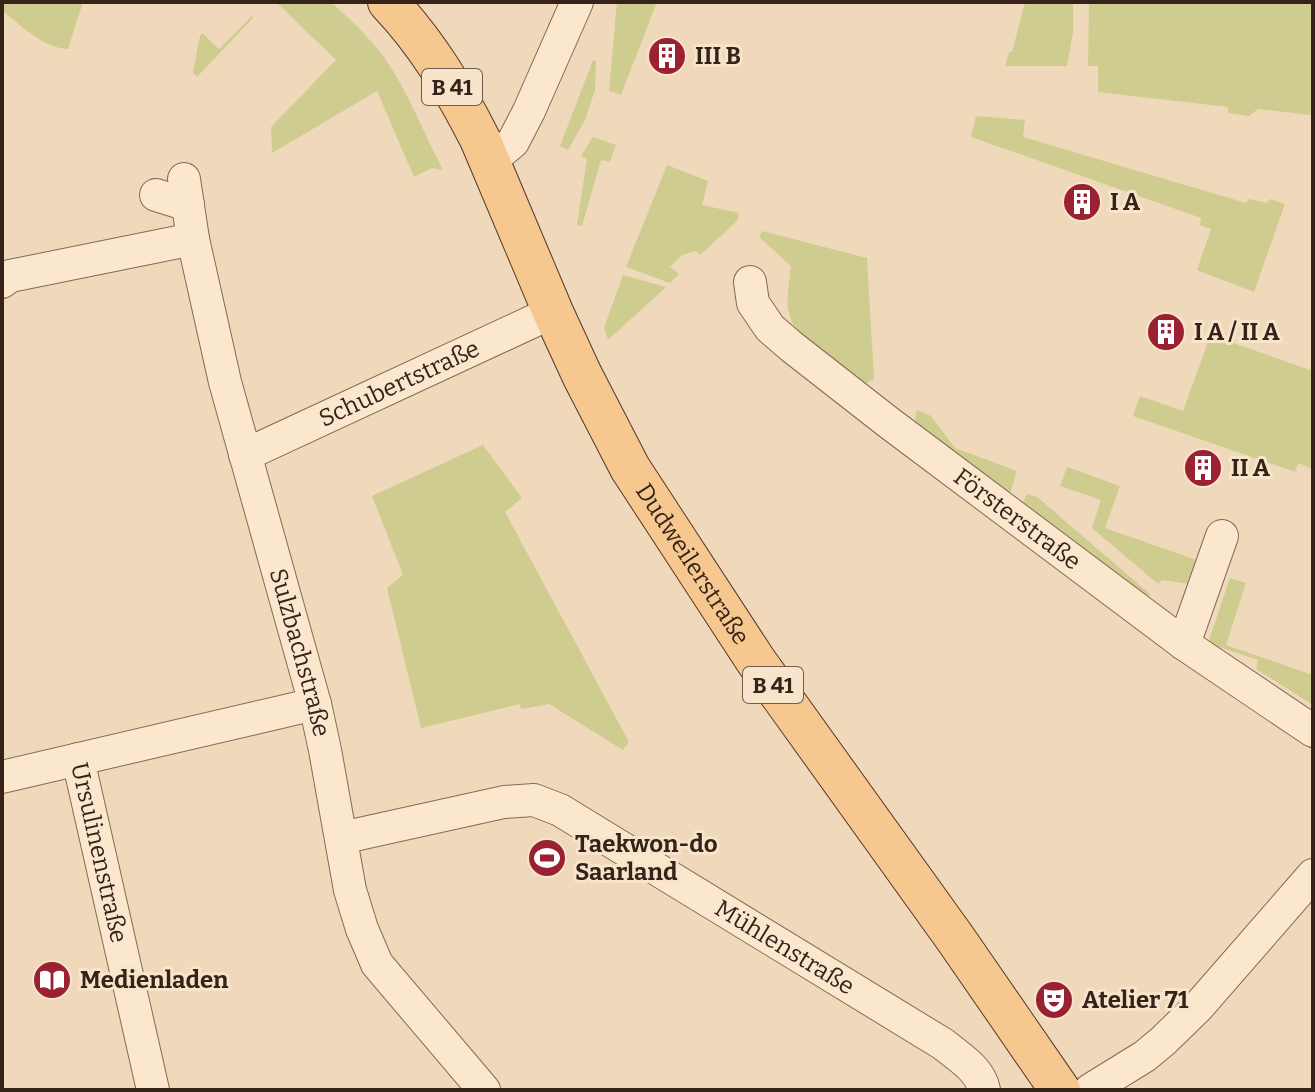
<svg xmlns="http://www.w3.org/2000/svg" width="1315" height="1092" font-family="Bitter,serif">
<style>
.green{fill:#cecc8f}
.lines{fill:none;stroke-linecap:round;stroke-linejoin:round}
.minor-casing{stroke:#876854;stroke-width:34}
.major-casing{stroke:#543729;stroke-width:42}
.minor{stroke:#fae7ce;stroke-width:32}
.major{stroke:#f6c88f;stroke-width:40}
.labels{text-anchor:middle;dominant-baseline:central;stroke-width:6;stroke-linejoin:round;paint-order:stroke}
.shield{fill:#f7e4ca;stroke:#6f5d4f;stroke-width:2}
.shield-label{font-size:22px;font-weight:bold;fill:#35231a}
.poi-label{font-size:24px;font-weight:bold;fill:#35231a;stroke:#f7e4ca;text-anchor:start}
.street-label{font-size:24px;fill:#35231a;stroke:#f7e4ca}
</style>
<rect width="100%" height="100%" fill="#f0d9bb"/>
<!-- green -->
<path class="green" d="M2 2H83L68 49C43 48 20 25 2 10Z
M276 2H331C351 20 370 38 386 60 409 94 424 134 443 170L432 168 414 177 377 91 272 153 271 127 336 60Z
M617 2H657L621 95 609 91Z
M1025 2H1073V32L1067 66H1005L1009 52H1012Z
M1089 2H1313V117L1312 115 1258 109 1249 116 1228 113V107L1098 92V66H1088Z
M252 16 253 18 197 77 193 73 200 36 202 33 219 49Z
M593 60 596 61 595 90 585 120 568 150 560 146Z
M976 116 1025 120 1023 137 1246 203 1249 199 1267 203 1270 199 1285 204 1254 292 1197 270 1211 229 1200 225 1201 218 971 137Z
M593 137 616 145 610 162 601 160 582 226 577 225 587 159 581 156Z
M667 165 708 181 702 205 739 213 738 220 700 255 696 251 682 255 670 267 679 274 670 283 626 267Z
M762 231 867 258 874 379 863 385 797 330C782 310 789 289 791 266L759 237Z
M623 275 666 287 608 340 604 328Z
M1212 331 1236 344 1313 371V469L1298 463 1295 472 1133 416 1140 396 1183 411Z
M917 410 931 416 955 448 1017 471 1010 493 1023 502 1027 494 1037 497 1150 594 1146 599 913 428Z
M483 445 522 498 505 512 629 742 623 750 549 704 521 709 520 704 421 728 387 588 403 575 372 496Z
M1067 467 1120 486 1105 528 1205 563 1197 585 1162 580 1158 584 1092 528 1101 500 1060 486Z
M1230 578 1246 583 1226 645 1313 675V705L1256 669 1258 660 1208 643Z"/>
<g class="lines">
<!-- minor casing -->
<g class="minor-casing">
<g id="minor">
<path d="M489 162 513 142 529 111 577 2"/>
<path id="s1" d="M184 179 193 239 225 382 315 704 325 750 350 890 362 929 377 964 484 1090"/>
<path d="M156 195 188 205"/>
<path d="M2 282 10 276 193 239"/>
<path id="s2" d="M750 282 753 303 770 328 792 347 888 422 1184 644 1313 731"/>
<path id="s3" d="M245 455 553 312"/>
<path d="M1184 644 1222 536"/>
<path id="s4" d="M78 759 153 1090"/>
<path d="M2 777 315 704"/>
<path id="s5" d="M341 838 504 802 534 800 560 810 943 1044C959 1057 980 1069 984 1090"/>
<path d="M1090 1090 1145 1056 1163 1041 1198 1007 1313 875"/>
</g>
</g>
<!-- major casing -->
<g class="major-casing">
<g id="major">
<path id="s6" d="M388 2C427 43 455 90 480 139L553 312 582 375 630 468 756 661 955 938 1060 1090"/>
</g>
</g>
<!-- minor -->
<use href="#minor" class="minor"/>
<!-- major -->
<use href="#major" class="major"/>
</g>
<!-- icons -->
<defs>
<g id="building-disc" transform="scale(2)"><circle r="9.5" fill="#992132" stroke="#f7e4ca"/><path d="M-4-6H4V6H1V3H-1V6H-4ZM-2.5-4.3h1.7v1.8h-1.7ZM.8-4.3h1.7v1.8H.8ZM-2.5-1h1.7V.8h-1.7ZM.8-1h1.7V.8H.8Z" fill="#fff"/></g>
<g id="stadium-disc" transform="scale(2)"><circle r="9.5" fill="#992132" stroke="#f7e4ca"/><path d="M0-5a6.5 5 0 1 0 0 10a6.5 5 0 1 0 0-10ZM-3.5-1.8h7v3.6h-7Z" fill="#fff"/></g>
<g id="library-disc" transform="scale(2)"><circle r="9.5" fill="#992132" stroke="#f7e4ca"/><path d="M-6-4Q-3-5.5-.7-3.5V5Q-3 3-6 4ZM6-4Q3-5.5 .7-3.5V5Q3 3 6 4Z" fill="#fff"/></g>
<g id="theatre-disc" transform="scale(2)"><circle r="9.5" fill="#992132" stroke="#f7e4ca"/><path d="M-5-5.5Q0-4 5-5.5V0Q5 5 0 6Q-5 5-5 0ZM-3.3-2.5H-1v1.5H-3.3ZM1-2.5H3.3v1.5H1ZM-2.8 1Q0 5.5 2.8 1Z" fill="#fff"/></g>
</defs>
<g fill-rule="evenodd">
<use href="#building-disc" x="667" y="56"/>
<use href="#building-disc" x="1082" y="202"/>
<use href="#building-disc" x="1166" y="332"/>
<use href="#building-disc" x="1203" y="468"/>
<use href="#stadium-disc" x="547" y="858"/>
<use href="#library-disc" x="52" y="980"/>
<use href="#theatre-disc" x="1054" y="1000"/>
</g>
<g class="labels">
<!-- shield labels -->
<g class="shield">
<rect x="422" y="69" width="60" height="36" rx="6"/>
<rect x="743" y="667" width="60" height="36" rx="6"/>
</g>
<g class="shield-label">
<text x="452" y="87">B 41</text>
<text x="773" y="685">B 41</text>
</g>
<!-- poi labels -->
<g class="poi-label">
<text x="695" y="56">III B</text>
<text x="1110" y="202">I A</text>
<text x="1194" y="332">I A / II A</text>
<text x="1231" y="468">II A</text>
<text x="575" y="844">Taekwon-do<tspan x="575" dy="28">Saarland</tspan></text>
<text x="80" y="980">Medienladen</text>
<text x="1082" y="1000">Atelier 71</text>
</g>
<!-- street labels -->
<g class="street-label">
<text stroke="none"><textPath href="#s3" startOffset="170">Schubertstraße</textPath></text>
<text stroke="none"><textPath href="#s2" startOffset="364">Försterstraße</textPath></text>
<text stroke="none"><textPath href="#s6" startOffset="642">Dudweilerstraße</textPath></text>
<text stroke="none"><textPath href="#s1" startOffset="488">Sulzbachstraße</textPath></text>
<text stroke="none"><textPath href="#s4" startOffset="96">Ursulinenstraße</textPath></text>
<text stroke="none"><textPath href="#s5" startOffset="488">Mühlenstraße</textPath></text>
</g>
</g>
<!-- border -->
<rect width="1315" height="1092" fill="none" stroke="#35231a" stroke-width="8"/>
</svg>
